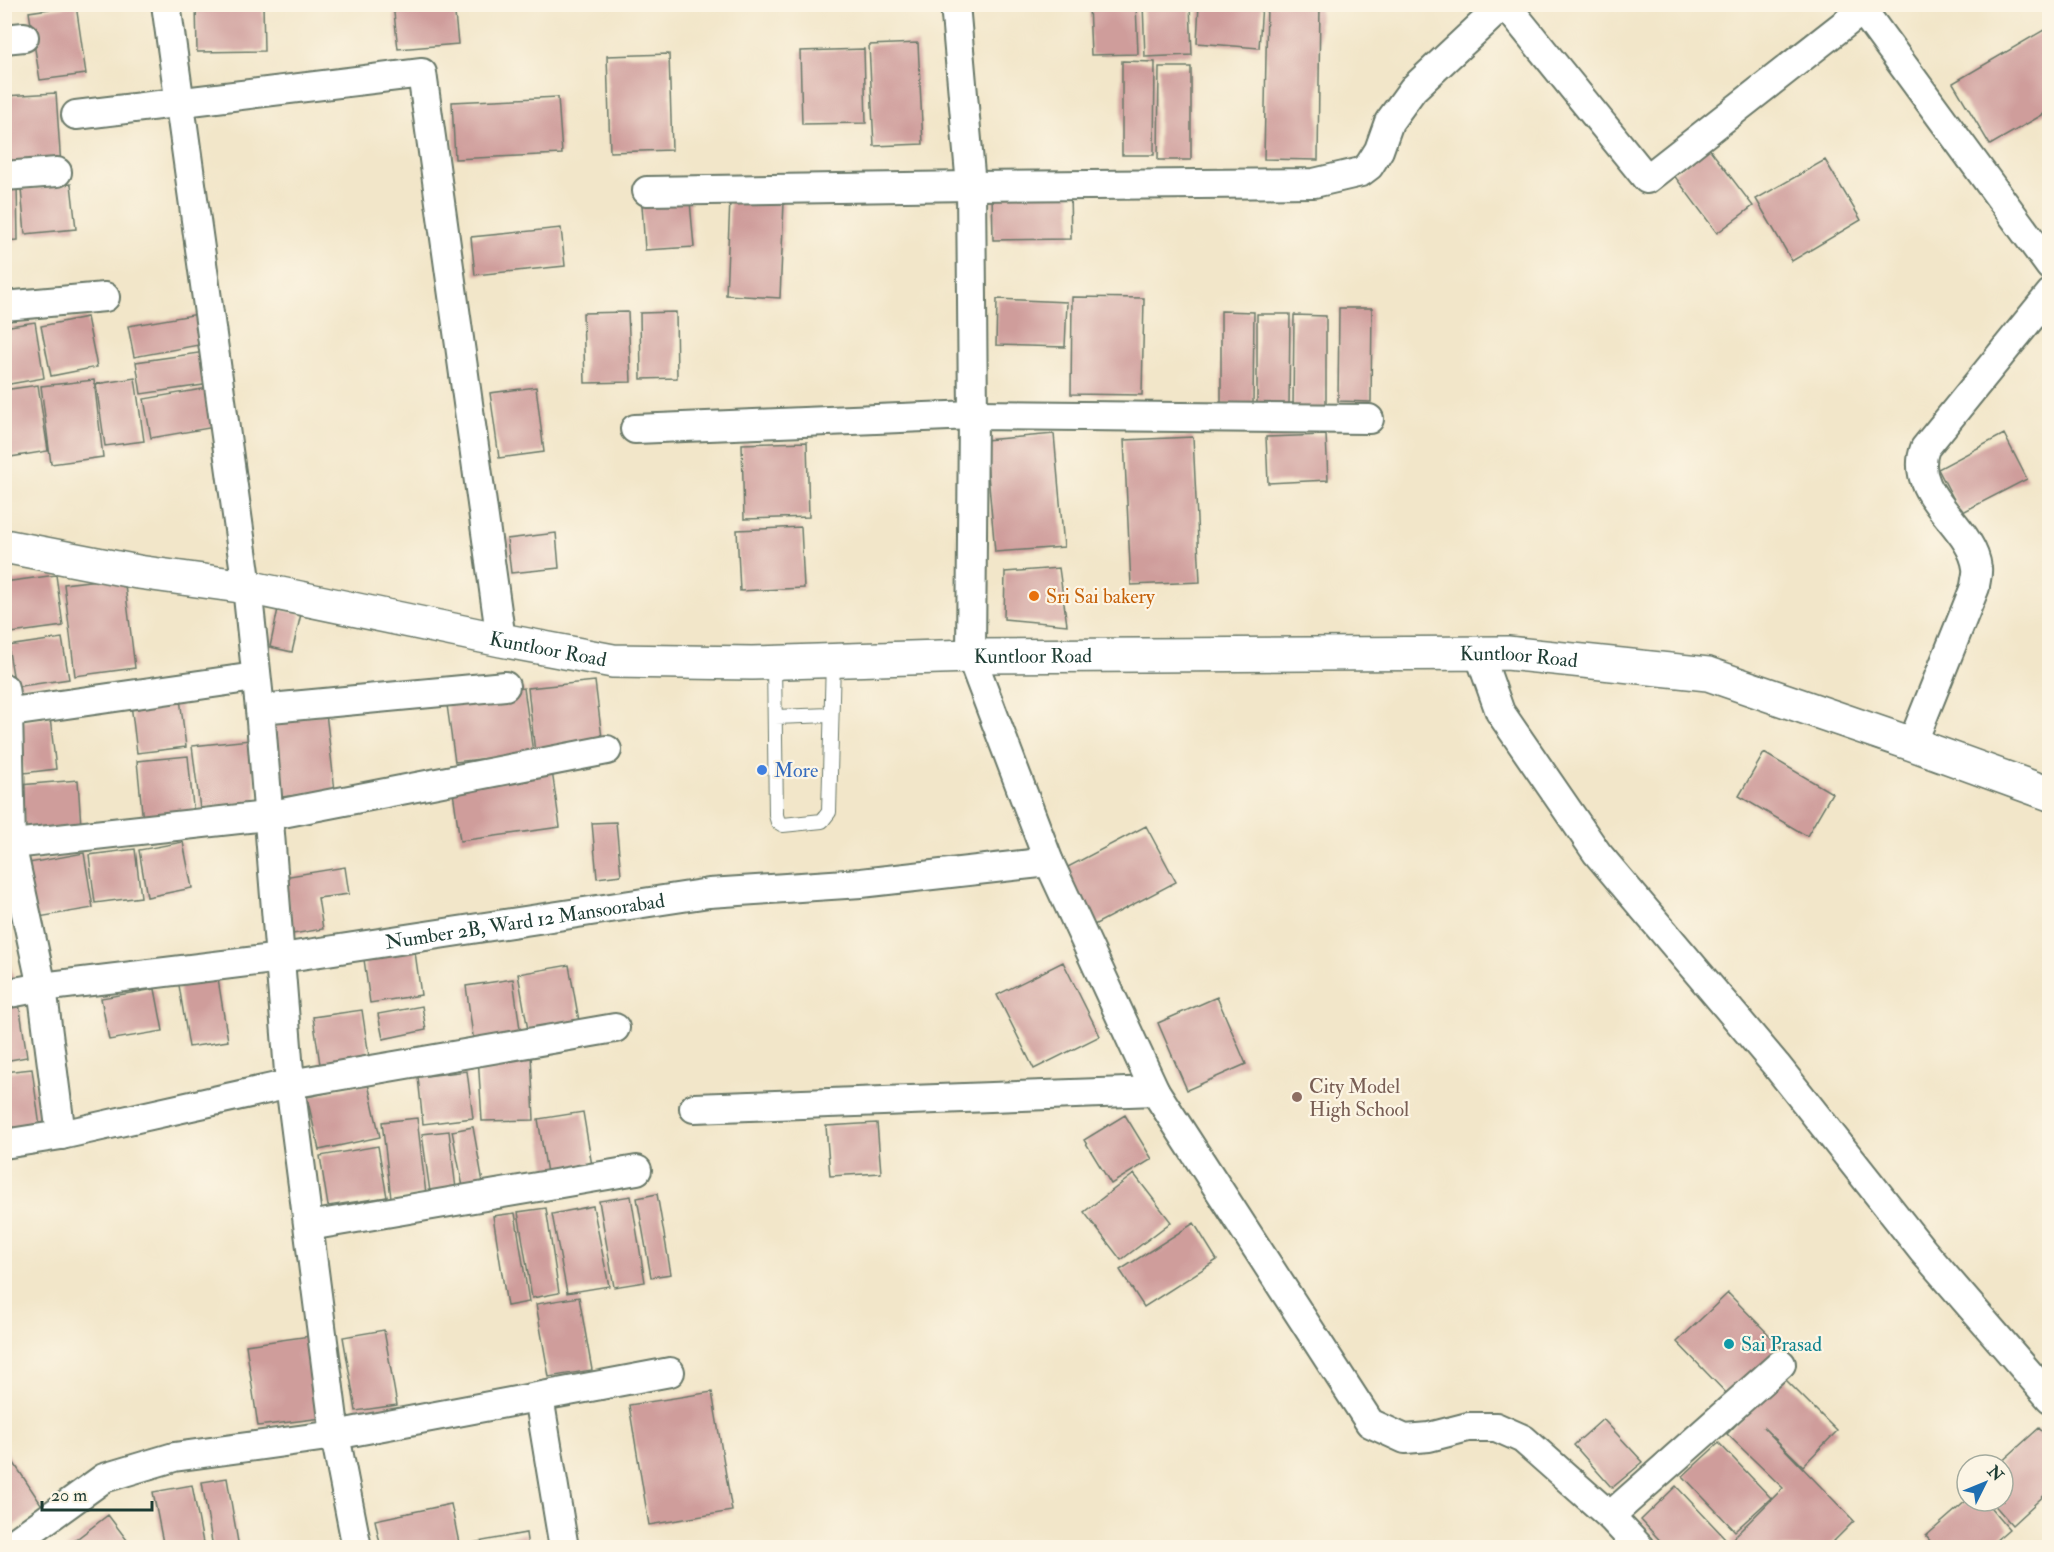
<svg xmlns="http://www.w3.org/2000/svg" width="2054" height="1552" font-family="'IM FELL Double Pica',serif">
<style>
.building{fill:#cf9d9b}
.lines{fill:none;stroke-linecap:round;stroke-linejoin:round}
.service-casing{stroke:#697868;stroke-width:16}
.minor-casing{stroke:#697868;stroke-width:32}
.tertiary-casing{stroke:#697868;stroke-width:36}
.service{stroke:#fff;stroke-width:14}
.minor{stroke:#fff;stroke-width:28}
.tertiary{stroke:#fff;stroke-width:33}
.food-dot{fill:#e8710a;stroke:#fcf5e5;stroke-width:2}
.shop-dot{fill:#3f7fe0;stroke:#fcf5e5;stroke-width:2}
.education-dot{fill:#8d6e63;stroke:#fcf5e5;stroke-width:2}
.culture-dot{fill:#0f9aa8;stroke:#fcf5e5;stroke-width:2}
.labels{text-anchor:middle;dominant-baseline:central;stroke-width:4.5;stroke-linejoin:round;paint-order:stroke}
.food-label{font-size:20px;fill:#c56008;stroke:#fcf5e5;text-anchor:start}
.street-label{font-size:20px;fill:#1f3d34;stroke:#fcf5e5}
.shop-label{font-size:20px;fill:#366cbe;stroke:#fcf5e5;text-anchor:start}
.education-label{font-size:20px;fill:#785e54;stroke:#fcf5e5;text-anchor:start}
.culture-label{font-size:20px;fill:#0d838f;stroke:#fcf5e5;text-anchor:start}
</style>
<rect width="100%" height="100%" fill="#fcf5e5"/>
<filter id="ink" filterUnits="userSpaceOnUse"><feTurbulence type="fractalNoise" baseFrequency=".0167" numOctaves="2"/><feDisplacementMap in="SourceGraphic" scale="12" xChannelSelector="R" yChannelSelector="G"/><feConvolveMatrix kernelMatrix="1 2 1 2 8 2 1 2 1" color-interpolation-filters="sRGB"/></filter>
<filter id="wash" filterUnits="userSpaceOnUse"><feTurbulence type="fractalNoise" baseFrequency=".008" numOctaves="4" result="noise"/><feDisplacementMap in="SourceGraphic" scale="24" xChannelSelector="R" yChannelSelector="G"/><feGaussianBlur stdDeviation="1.35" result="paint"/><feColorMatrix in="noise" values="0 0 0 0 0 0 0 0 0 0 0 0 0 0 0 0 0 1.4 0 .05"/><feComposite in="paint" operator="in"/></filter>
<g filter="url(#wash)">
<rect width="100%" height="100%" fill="#f2e6c9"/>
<g id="blocks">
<!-- building -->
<path class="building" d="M196 4H263L264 51 197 52Z
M393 4H454L458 44 398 49Z
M1089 4H1136L1138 54 1091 55Z
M1143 4H1190L1192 55 1145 57Z
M1199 4H1262L1259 48 1197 43Z
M1267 4H1320L1318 160 1264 159Z
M76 5 86 74 40 80 29 12Z
M2049 27V111L1990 145 1953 83Z
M918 43 923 144 874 146 869 45Z
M864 49 866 123 802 124 800 51Z
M669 54 672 150 610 152 607 56Z
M1122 61 1155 62 1154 155H1122Z
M1159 67H1191V160H1158Z
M56 93 61 167 4 171V96Z
M558 97 562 154 455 159 452 102Z
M1708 147 1753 206 1717 233 1673 174Z
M1825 160 1861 220 1792 261 1756 199Z
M17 184 18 240 4 241V186Z
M71 184 76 229 25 234 21 189Z
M992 192H1070L1071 239 993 240Z
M730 200 784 202 780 298 726 295Z
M690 201 694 247 645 250 642 205Z
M561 228 565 266 475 275 471 237Z
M1072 297 1144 298 1142 395 1071 394Z
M997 299 1067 302 1065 347 996 345Z
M1339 308H1372L1371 402 1338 401Z
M1221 311 1254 312 1253 405H1221Z
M628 312 631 382 585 383 583 313Z
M676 312 677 378 641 379 640 313Z
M198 314 204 344 134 357 128 326Z
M1257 314H1290L1289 408 1257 407Z
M1294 315 1326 316V409L1293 408Z
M87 317 97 367 51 376 41 326Z
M35 322 44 378 4 385V327Z
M205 352 210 384 141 394 136 362Z
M135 378 144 441 105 446 96 384Z
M94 380 103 457 51 464 41 386Z
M38 385 48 451 4 458V390Z
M536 387 544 452 499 458 490 393Z
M208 388 215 427 151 438 144 399Z
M1054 434 1064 547 995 552 985 440Z
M2004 434 2027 479 1961 513 1938 469Z
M1326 435 1328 480 1268 483 1266 437Z
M1193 437 1200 582 1131 585 1124 440Z
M807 442 809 517 744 519 742 444Z
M801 527 804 588 740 591 737 530Z
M556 533 559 568 511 573 507 539Z
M1059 568 1067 625 1004 619 1005 572Z
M56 575 63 626 4 634V582Z
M124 577 135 668 75 676 64 584Z
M278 609 301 614 292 652 270 647Z
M62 638 69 679 15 687 8 646Z
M595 681 603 746 535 753 528 688Z
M524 688 533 753 455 762 446 698Z
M180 698 186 747 137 753 131 704Z
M326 713 335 791 272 798 262 721Z
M50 718 56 769 24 773 17 722Z
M250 740 257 802 200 809 192 746Z
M1764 753 1832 793 1807 836 1739 796Z
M188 756 194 817 143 822 137 761Z
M552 771 560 827 460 841 452 785Z
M78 780 81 827 24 831 20 785Z
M616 822 621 875 597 878 592 823Z
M1146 826 1176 882 1094 925 1064 869Z
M183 842 192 888 147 897 139 850Z
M135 849 141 897 95 903 89 855Z
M84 853 93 908 33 918 23 864Z
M345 867 349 894 318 898 323 929 293 934 283 877Z
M4 938 15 985 4 987Z
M414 945 421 995 370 1003 363 952Z
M1063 962 1100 1036 1034 1069 997 995Z
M569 965 579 1021 528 1030 518 974Z
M217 973 228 1041 189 1047 178 979Z
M513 979 521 1036 474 1043 466 986Z
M155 989 163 1031 109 1040 101 998Z
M1217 997 1246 1064 1187 1090 1158 1023Z
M19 1003 27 1057 4 1061V1005Z
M422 1006 426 1030 383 1039 378 1014Z
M362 1010 370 1063 321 1071 313 1017Z
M531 1054 534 1120 482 1121 478 1056Z
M32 1069 40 1127 4 1132V1072Z
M467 1071 473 1118 423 1124 418 1077Z
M368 1084 380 1137 319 1150 307 1097Z
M583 1112 592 1166 547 1173 538 1119Z
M1125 1115 1152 1159 1111 1184 1084 1140Z
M417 1118 426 1194 391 1198 382 1122Z
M877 1123 881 1173 830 1176 826 1126Z
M473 1127 484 1188 464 1192 452 1131Z
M449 1131 456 1189 430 1192 422 1134Z
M378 1146 387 1197 328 1206 320 1156Z
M1134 1174 1171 1222 1121 1260 1084 1212Z
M657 1194 671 1274 651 1277 637 1198Z
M631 1196 645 1282 614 1287 599 1201Z
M593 1206 609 1286 567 1293 552 1214Z
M546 1208 559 1293 532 1298 518 1212Z
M515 1213 529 1302 507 1306 493 1216Z
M1194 1223 1217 1260 1144 1307 1120 1270Z
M1728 1293 1781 1347 1729 1396 1677 1342Z
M579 1297 592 1370 549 1377 536 1304Z
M384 1330 397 1405 356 1411 343 1337Z
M310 1336 322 1418 258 1426 246 1345Z
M1783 1377 1837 1431 1803 1466 1763 1427 1854 1521 1827 1548H1737L1730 1541 1783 1488 1727 1434Z
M712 1392 732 1511 649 1525 629 1405Z
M1603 1419 1643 1462 1612 1488 1574 1445Z
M2039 1428 2049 1440V1491L2012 1525 1991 1501H2003V1465H1998Z
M1719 1443 1771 1498 1735 1531 1683 1476Z
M4 1448 43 1507 4 1532Z
M227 1478 239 1548H213L202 1482Z
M192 1485 204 1548H164L153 1492Z
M1676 1486 1725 1538 1716 1548H1667L1641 1520Z
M1966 1501H1985L2009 1529 1987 1548H1936L1926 1536Z
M451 1504 460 1548H381L375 1520Z
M108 1515 133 1548H65Z
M526 1533 528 1548H466V1544Z"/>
</g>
</g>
<g filter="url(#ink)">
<use href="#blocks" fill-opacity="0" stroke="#697868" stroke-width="1.5"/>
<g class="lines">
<!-- service casing -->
<g class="service-casing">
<path id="service" d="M774 662 776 815 778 822 783 825 822 821 829 812 833 660
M775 717 831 715"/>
</g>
<!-- minor casing -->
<g class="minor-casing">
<g id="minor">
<path d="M166 4 247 587 260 709 290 1084 335 1435 357 1548"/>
<path d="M955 4 971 186 973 415 971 656 1049 862 1155 1091 1370 1423 1405 1439 1429 1437 1468 1427H1496L1523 1439 1610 1516 1640 1548"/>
<path d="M1505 4 1647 179 1870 4"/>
<path d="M1858 4 2050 266"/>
<path d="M4 39 24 37"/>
<path d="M76 115 422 73 501 640"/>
<path d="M4 176 57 172"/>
<path d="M647 191 971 186 1314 183 1361 172 1369 166 1379 150 1389 122 1413 89 1504 4"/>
<path d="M4 306 105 297"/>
<path d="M635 429 973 415 1369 419"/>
<path d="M1479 653 1500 712 1597 853 1776 1065 1923 1251 2050 1398"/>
<path d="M4 688 8 713 11 844 42 987 61 1135"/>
<path d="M260 709 505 686"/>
<path d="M4 713 255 677"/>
<path d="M1912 744 1975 587C1975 582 1978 574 1977 568 1972 524 1907 496 1925 448L2050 294"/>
<path d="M4 845 267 816 607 750"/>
<path id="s1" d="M4 994 42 987 281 958 709 893 861 883 1049 862"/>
<path d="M694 1108 1155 1091"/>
<path d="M4 1144 61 1135 290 1084 615 1028"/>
<path d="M309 1226 637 1170"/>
<path d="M539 1397 564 1548"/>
<path d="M1610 1516 1781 1364"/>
<path d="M7 1548 104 1478 174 1457 335 1435 670 1372"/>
</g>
</g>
<!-- tertiary casing -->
<g class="tertiary-casing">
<g id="tertiary">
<path id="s2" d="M4 546 138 572 247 587 501 640 613 661 752 663 971 656 1507 653 1708 674 1912 744 2050 794"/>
</g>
</g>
<!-- service -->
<use href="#service" class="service"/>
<!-- minor -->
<use href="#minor" class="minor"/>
<!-- tertiary -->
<use href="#tertiary" class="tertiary"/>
</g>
</g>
<!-- markers -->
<circle class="food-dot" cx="1034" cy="596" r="6"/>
<circle class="shop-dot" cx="762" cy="770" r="6"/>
<circle class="education-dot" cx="1297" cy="1097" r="6"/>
<circle class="culture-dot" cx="1729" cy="1344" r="6"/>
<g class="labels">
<!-- food labels -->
<g class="food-label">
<text x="1046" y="596">Sri Sai bakery</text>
</g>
<!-- street labels -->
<g class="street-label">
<text stroke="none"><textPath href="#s2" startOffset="554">Kuntloor Road</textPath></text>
<text stroke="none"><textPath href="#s2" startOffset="1040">Kuntloor Road</textPath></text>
<text stroke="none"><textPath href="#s2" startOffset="1526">Kuntloor Road</textPath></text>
<text stroke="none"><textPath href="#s1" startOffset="526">Number 2B, Ward 12 Mansoorabad</textPath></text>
</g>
<!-- shop labels -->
<g class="shop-label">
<text x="774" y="770">More</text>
</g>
<!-- education labels -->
<g class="education-label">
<text x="1309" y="1086">City Model<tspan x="1309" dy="23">High School</tspan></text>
</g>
<!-- culture labels -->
<g class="culture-label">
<text x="1741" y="1344">Sai Prasad</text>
</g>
</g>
<!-- margin -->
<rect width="2054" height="1552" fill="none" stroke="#fcf5e5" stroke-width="24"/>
<!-- north arrow -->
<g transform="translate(1985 1483) rotate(47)"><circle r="28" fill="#fcf5e5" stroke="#a4ab9e" stroke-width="1.5"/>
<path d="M0-4.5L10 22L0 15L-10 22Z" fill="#1f6fb2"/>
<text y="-9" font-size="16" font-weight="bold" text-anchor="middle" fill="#1f3d34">N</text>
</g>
<!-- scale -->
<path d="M42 1501v9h110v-9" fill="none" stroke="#1f3d34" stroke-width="3"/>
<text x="51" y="1501" font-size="18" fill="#1f3d34" stroke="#fcf5e5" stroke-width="4.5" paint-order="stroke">20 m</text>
</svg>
